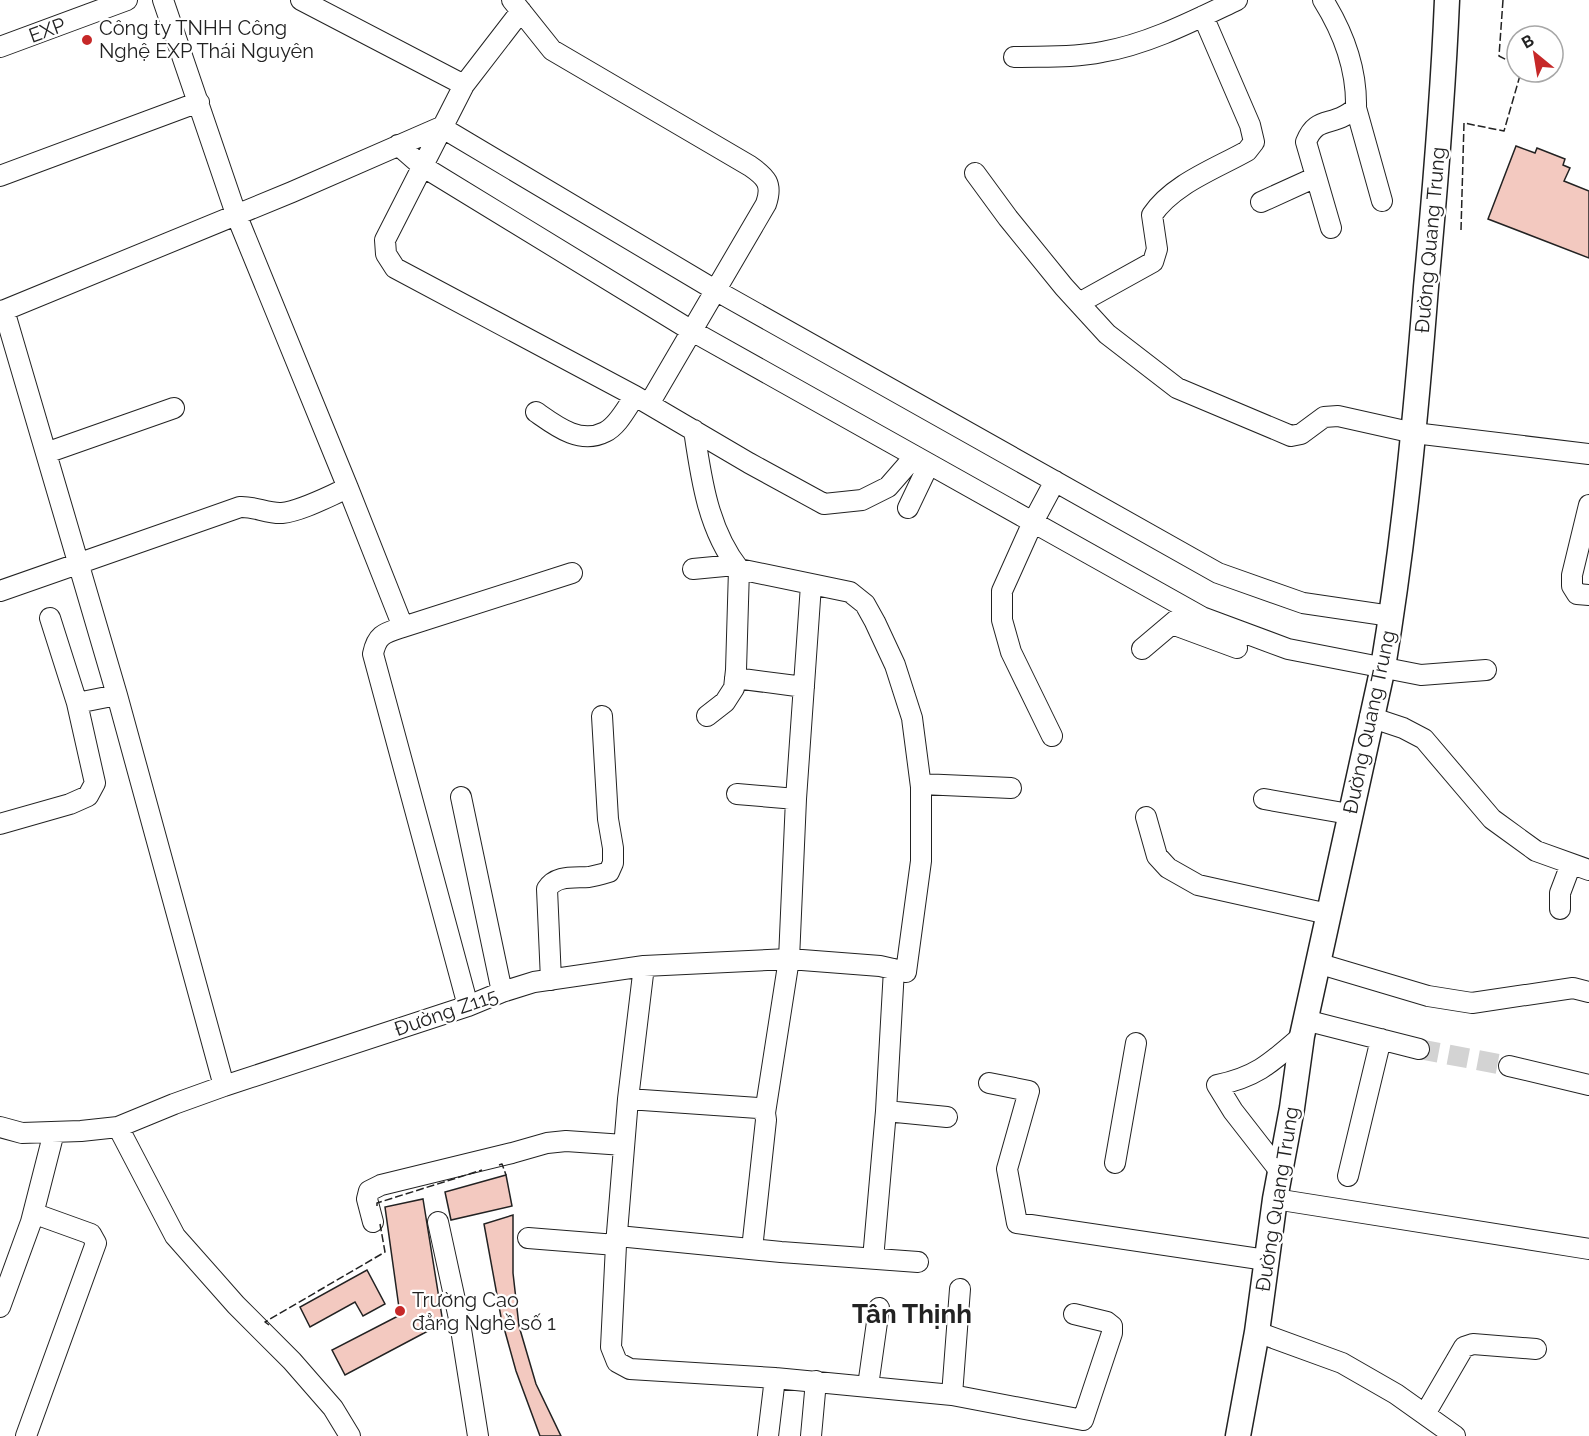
<svg xmlns="http://www.w3.org/2000/svg" width="1589" height="1436" font-family="Raleway,sans-serif">
<style>
.building{fill:#f3c9c0;stroke:#222;stroke-width:1.5}
.lines{fill:none;stroke-linecap:round;stroke-linejoin:round}
.minor-tunnel{stroke:#d3d3d3;stroke-width:20;stroke-dasharray:20 10;stroke-linecap:butt}
.minor-casing{stroke:#222;stroke-width:22}
.major-casing{stroke:#222;stroke-width:27}
.minor{stroke:#fff;stroke-width:20}
.major{stroke:#fff;stroke-width:24}
.fence{stroke:#222;stroke-width:1.5;stroke-dasharray:8 3;stroke-linecap:butt}
.poi-dot{fill:#c62828;stroke:#fff;stroke-width:2}
.labels{text-anchor:middle;dominant-baseline:central;stroke-width:4.5;stroke-linejoin:round;paint-order:stroke}
.poi-label{font-size:20px;fill:#222;stroke:#fff;text-anchor:start}
.street-label{font-size:20px;fill:#222;stroke:#fff}
.district-label{font-size:26px;font-weight:bold;fill:#222;stroke:#fff}
</style>
<rect width="100%" height="100%" fill="#fff"/>
<!-- building -->
<path class="building" d="M1516 146 1535 153 1537 148 1565 159 1563 165 1570 168 1564 181 1589 191V258L1488 219Z
M506 1175 512 1206 451 1220 445 1192Z
M423 1199 443 1323 345 1375 332 1350 400 1315 385 1207Z
M513 1215V1273L519 1326 536 1384 561 1436H540L516 1371 501 1317 484 1224Z
M367 1270 385 1304 363 1316 355 1302 310 1327 300 1307Z"/>
<g class="lines">
<!-- minor-tunnel -->
<path class="minor-tunnel" d="M1419 1049 1509 1066"/>
<!-- minor casing -->
<g class="minor-casing">
<path id="minor" d="M163 0 236 214 348 488 403 627C385 633 377 634 373 654L468 1006
M301 0 464 85
M512 0 552 50 750 166C766 177 773 184 766 204L649 404
M1323 0C1343 32 1357 69 1356 108 1353 110 1349 114 1344 116 1327 125 1315 119 1306 142L1331 228
M521 11 464 85 385 240 386 254 395 268 635 396 749 463 824 504 862 500 888 487 915 456
M0 47 127 0
M1014 57C1043 56 1073 58 1102 52 1149 44 1195 20 1237 0
M1356 108 1382 201
M441 127 715 290 1218 573 1303 603 1391 616
M398 145 422 166 692 331 1202 617 1288 649 1421 675 1486 670
M975 173 1008 218 1064 287 1107 334 1177 388 1291 436 1301 434 1324 417 1338 416 1414 433 1589 454
M0 176 199 102
M1261 202 1316 177
M1079 303 1153 262 1157 249 1152 215C1173 184 1215 169 1247 151L1254 142 1250 125 1203 16
M4 310 117 695 224 1086
M0 312 292 192 441 127
M536 412C556 426 580 445 605 432 618 426 627 407 635 396
M46 453 174 408
M1589 505 1572 575V586L1577 594 1589 595
M908 508 929 464
M693 569 735 565
M0 591 240 507C254 506 268 514 282 513 302 511 329 496 348 488
M1172 624 1237 648
M403 627 572 573
M1142 649 1181 616
M735 678 804 687
M77 703 117 695
M707 716 725 702 734 688 736 670 739 569
M1370 717 1403 728 1424 739 1492 819 1536 851 1589 870
M1052 736 1011 652 1002 620V591L1033 522 1055 481
M921 784 1011 788
M737 794 796 799
M461 797 502 992
M1264 799 1349 814
M1146 817 1157 856 1168 868 1198 885 1328 914
M0 824 70 804 88 796 95 783 77 703 50 618
M1560 909V893L1571 864
M1317 963 1428 996 1472 1003 1573 988 1589 992
M644 966 628 1099 616 1245 611 1347 617 1362 630 1369 775 1378 952 1395 1083 1420 1112 1333V1326L1107 1322 1074 1314
M551 980 547 889C556 875 573 878 589 877 595 876 602 874 609 872L613 863V848L608 819 602 716
M1305 1020 1419 1049
M1509 1066 1589 1085
M989 1083 1029 1091 1007 1169 1017 1223 1266 1260
M628 1099 758 1108 765 1113 766 1120 752 1249
M886 1111 947 1117
M765 1113 789 959 796 799 811 585
M0 1127 22 1133 81 1131 118 1127 174 1104 224 1086 468 1006 502 992 534 982 644 966 789 959 880 966 906 972 921 861V787L912 718 895 665 875 622 865 604 850 592 739 569C708 530 701 478 694 430
M118 1127 175 1236 236 1305 292 1361 333 1408 350 1436
M1115 1163 1136 1043
M1279 1170 1233 1111 1217 1085C1257 1077 1272 1062 1302 1036
M1348 1176 1381 1039
M1275 1199 1589 1249
M373 1222 367 1199 369 1191 381 1185 512 1153 547 1143 566 1141 624 1145
M438 1222 460 1323 478 1436
M618 1236 781 1252 918 1262
M528 1238 616 1245
M873 1259 886 1111 894 969
M0 1307 31 1222 54 1132
M1257 1332 1342 1363 1396 1394 1455 1436
M868 1386 879 1308
M952 1395 960 1289
M1425 1414 1464 1347 1473 1344 1536 1349
M26 1436 96 1243 91 1234 41 1216 34 1217 31 1222
M768 1436 775 1378
M811 1436 816 1381"/>
</g>
<!-- major casing -->
<g class="major-casing">
<path id="major" d="M1238 1436 1257 1332 1275 1199 1292 1108 1302 1036 1383 667C1404 541 1416 414 1426 287 1435 191 1443 96 1447 0"/>
</g>
<!-- minor -->
<use href="#minor" class="minor"/>
<!-- major -->
<use href="#major" class="major"/>
<!-- fence -->
<path class="fence" d="M1503 0 1499 56 1517 65
M1461 230 1464 123 1504 131 1521 72
M499 1165 502 1164 506 1175
M377 1206V1203L482 1170
M269 1325 265 1322 385 1252 380 1224"/>
</g>
<!-- markers -->
<g class="poi-dot">
<circle cx="87" cy="40" r="6"/>
<circle cx="400" cy="1311" r="6"/>
</g>
<g class="labels">
<!-- poi labels -->
<g class="poi-label">
<text x="99" y="28">Công ty TNHH Công<tspan x="99" dy="23">Nghệ EXP Thái Nguyên</tspan></text>
<text x="412" y="1300">Trường Cao<tspan x="412" dy="23">đẳng Nghề số 1</tspan></text>
</g>
<!-- street labels -->
<g class="street-label">
<text transform="translate(47 30) rotate(-20)">EXP</text>
<text transform="translate(1430 240) rotate(-85)">Đường Quang Trung</text>
<text transform="translate(1369 722) rotate(-78)">Đường Quang Trung</text>
<text transform="translate(446 1012) rotate(-19)">Đường Z115</text>
<text transform="translate(1277 1199) rotate(-81)">Đường Quang Trung</text>
</g>
<!-- district labels -->
<g class="district-label">
<text x="912" y="1314">Tân Thịnh</text>
</g>
</g>
<!-- north arrow -->
<g transform="translate(1535 54) rotate(330)"><circle r="28" fill="#ffffff" stroke="#a7a7a7" stroke-width="1.5"/>
<path d="M0-4.5L10 22L0 15L-10 22Z" fill="#c62828"/>
<text y="-9" font-size="16" font-weight="bold" text-anchor="middle" fill="#222222">B</text>
</g>
</svg>
